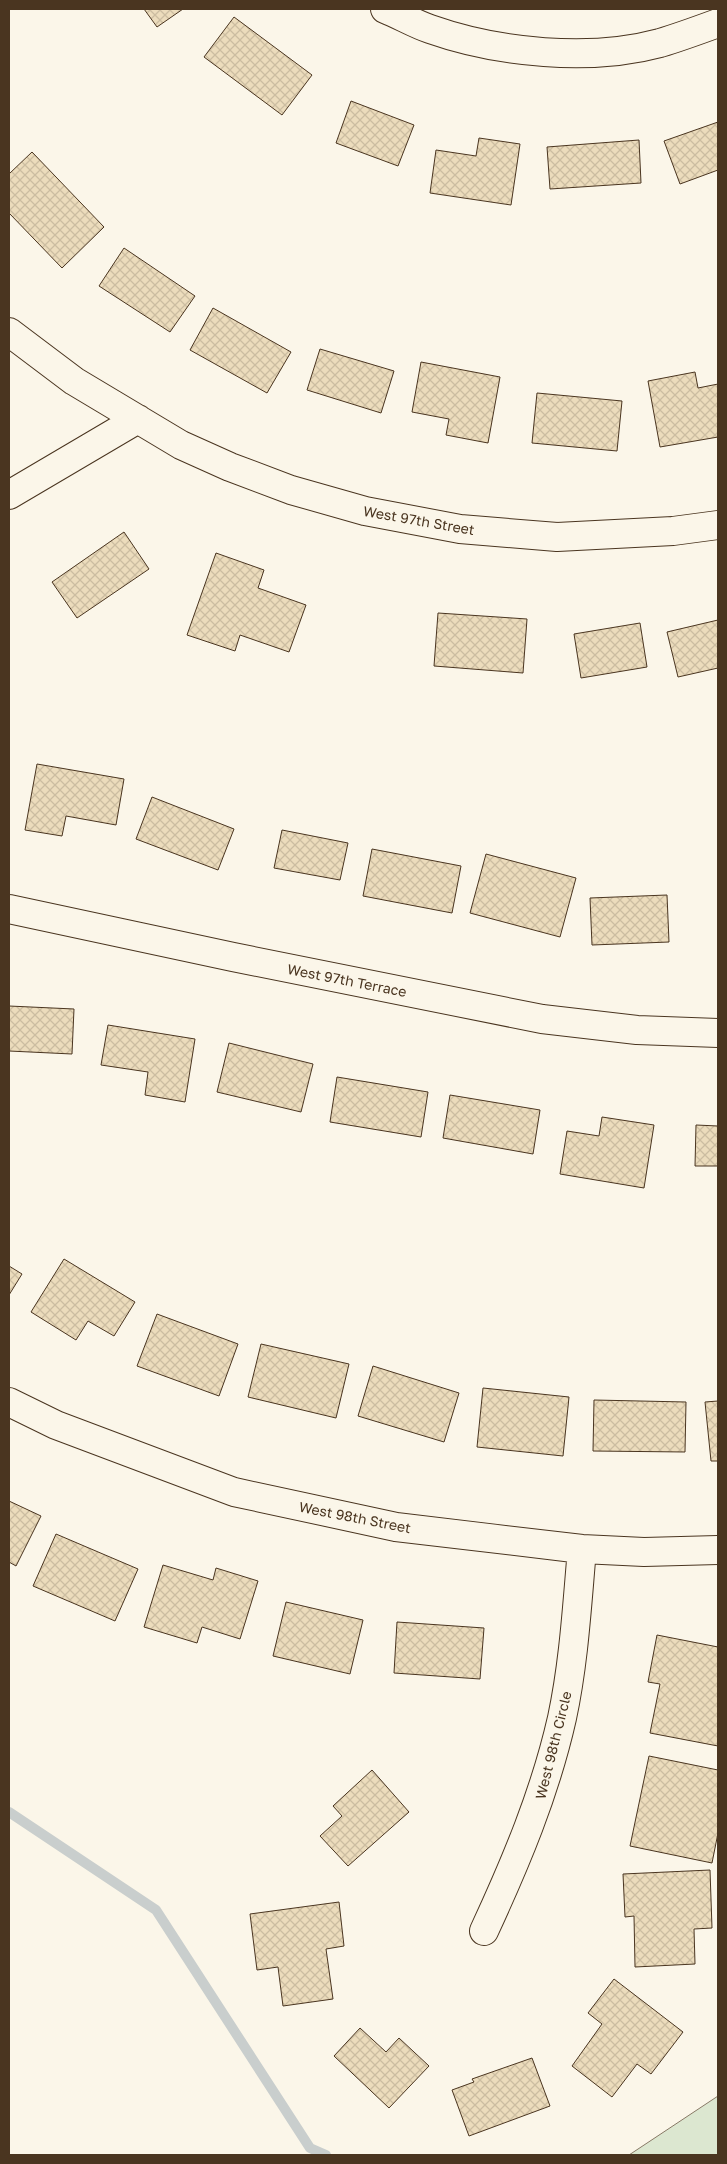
<svg xmlns="http://www.w3.org/2000/svg" width="727" height="2164" font-family="'Golos Text',sans-serif">
<style>
.park{fill:#dce7d0;stroke:#887966}
.lines{fill:none;stroke-linecap:round;stroke-linejoin:round}
.stream{stroke:#c9cecd;stroke-width:10}
.building{fill:url(#building-cross-hatch);stroke:#4a3520}
.minor-casing{stroke:#4a3520;stroke-width:30}
.minor{stroke:#fbf6e9;stroke-width:28}
.labels{text-anchor:middle;dominant-baseline:central;stroke-width:4;stroke-linejoin:round;paint-order:stroke}
.street-label{font-size:14px;fill:#4a3520;stroke:#fbf6e9}
</style>
<defs>
<pattern id="building-cross-hatch" width="8" height="8" patternUnits="userSpaceOnUse" patternTransform="scale(1.25)"><rect width="8" height="8" fill="#ecdcbc"/><path d="M0 0l8 8M0 8l8-8" fill="none" stroke="#ccbda1"/></pattern>
</defs>
<rect width="100%" height="100%" fill="#fbf6e9"/>
<!-- park -->
<path class="park" d="M718 2096V2155H629Z"/>
<g class="lines">
<!-- stream -->
<path class="stream" d="M9 1812 156 1910 310 2148 326 2155"/>
</g>
<!-- building -->
<path class="building" d="M144 9H183L157 27Z
M234 17 312 75 282 115 204 57Z
M351 101 414 125 398 166 336 143Z
M718 122V170L680 184 664 141Z
M479 138 520 144 511 205 430 193 436 150 476 156Z
M639 140 641 183 550 189 547 147Z
M32 152 104 227 62 268 9 213V174Z
M124 248 195 296 170 332 99 286Z
M213 308 291 352 267 393 190 350Z
M320 349 394 371 381 413 307 390Z
M421 362 500 377 488 443 446 435 449 419 412 412Z
M695 372 698 388 718 384V437L660 447 648 381Z
M537 393 622 401 617 451 532 443Z
M124 532 149 569 77 618 52 582Z
M216 553 264 570 258 588 306 605 289 652 240 635 235 651 187 635Z
M438 613 527 619 523 673 434 666Z
M718 620V668L678 677 667 632Z
M640 623 647 667 581 678 574 634Z
M37 764 124 779 116 825 66 816 62 836 25 830Z
M152 797 234 829 218 870 136 839Z
M282 830 348 843 340 880 274 868Z
M372 849 461 866 452 913 363 896Z
M486 854 576 878 560 937 470 913Z
M667 895 669 942 592 945 590 898Z
M9 1006 74 1009 72 1054 9 1051Z
M108 1025 195 1039 185 1102 145 1095 148 1072 101 1065Z
M229 1043 313 1064 301 1112 217 1092Z
M337 1077 428 1092 421 1137 330 1122Z
M450 1095 540 1110 533 1154 443 1138Z
M602 1117 654 1125 644 1188 560 1174 567 1131 599 1136Z
M696 1125 718 1126V1166H695Z
M64 1259 135 1302 114 1336 88 1321 76 1340 31 1312Z
M9 1266 22 1274 9 1295Z
M157 1314 238 1344 219 1396 137 1366Z
M261 1344 349 1364 336 1418 248 1397Z
M373 1366 459 1393 444 1442 358 1416Z
M483 1388 569 1397 563 1456 477 1447Z
M594 1400 686 1402 685 1452 593 1451Z
M718 1401V1461H711L705 1402Z
M9 1501 41 1516 16 1566 9 1562Z
M56 1534 138 1569 115 1621 33 1586Z
M163 1565 213 1580 216 1568 258 1581 240 1639 202 1627 197 1643 144 1627Z
M286 1602 363 1620 350 1674 273 1656Z
M397 1622 484 1628 480 1679 394 1673Z
M657 1635 718 1647V1746L650 1733 660 1684 648 1682Z
M649 1756 718 1770V1833L712 1863 630 1846Z
M372 1770 409 1812 348 1866 320 1836 342 1816 333 1806Z
M710 1870 712 1928 694 1929 695 1964 635 1967 634 1916 625 1917 623 1874Z
M339 1902 344 1946 326 1949 333 1999 283 2006 278 1967 257 1970 250 1914Z
M614 1979 683 2032 651 2074 637 2064 612 2097 572 2066 602 2024 588 2013Z
M360 2028 386 2052 399 2038 429 2066 389 2108 334 2056Z
M532 2058 550 2106 469 2136 452 2090 474 2082 472 2079Z"/>
<g class="lines">
<!-- minor casing -->
<g class="minor-casing">
<path id="minor" d="M385 9C400 15 415 24 430 29 498 53 590 62 660 43 680 37 699 30 718 23
M9 332 74 381 181 445 230 467 291 490 365 511 460 529 557 537 673 531 718 525
M9 495 138 419
M9 909 233 957 542 1019 637 1030 718 1033
M9 1402 56 1425 234 1492 396 1527 582 1549 644 1552 718 1550
M484 1931C516 1862 545 1793 562 1718 574 1662 577 1605 582 1549"/>
</g>
<!-- minor -->
<use href="#minor" class="minor"/>
</g>
<g class="labels">
<!-- street labels -->
<g class="street-label">
<text transform="translate(419 520) rotate(10)">West 97th Street</text>
<text transform="translate(347 980) rotate(11)">West 97th Terrace</text>
<text transform="translate(355 1517) rotate(11)">West 98th Street</text>
<text transform="translate(553 1745) rotate(-76)">West 98th Circle</text>
</g>
</g>
<!-- border -->
<rect width="727" height="2164" fill="none" stroke="#4a3520" stroke-width="20"/>
</svg>
